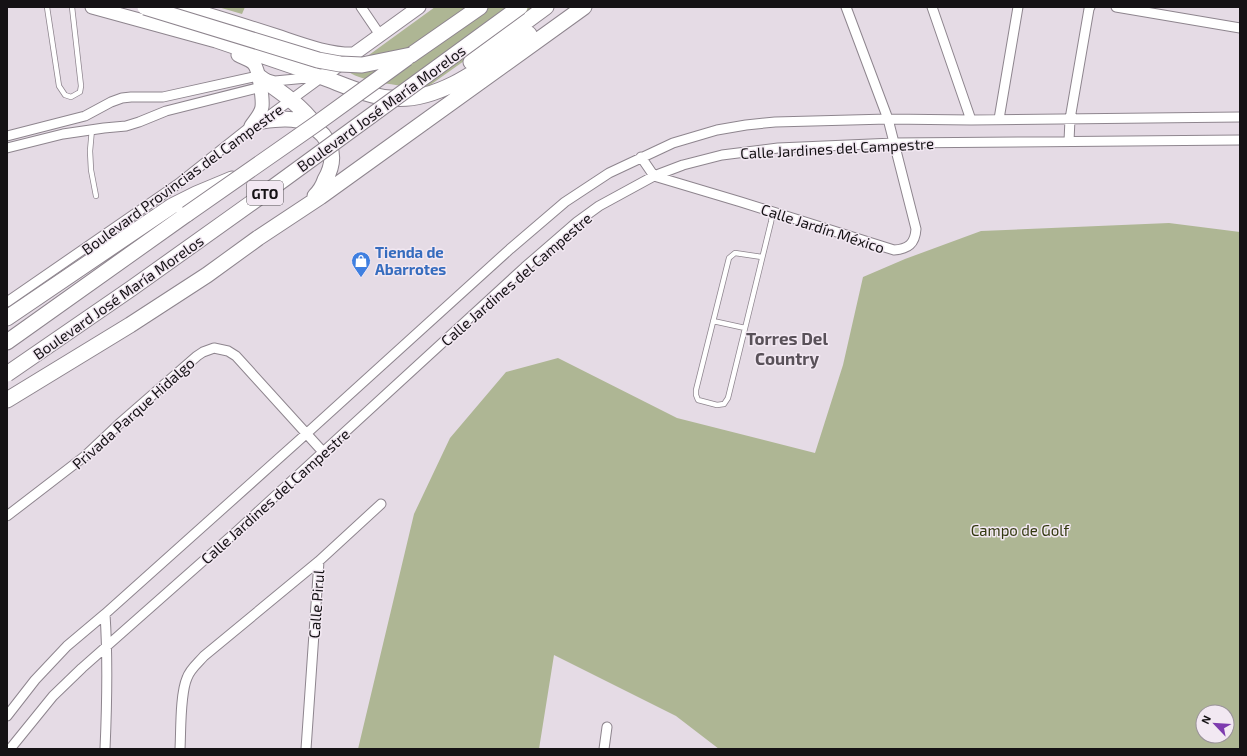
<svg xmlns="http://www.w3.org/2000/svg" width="1247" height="756" font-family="'Exo 2',sans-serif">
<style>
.green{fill:#aeb694;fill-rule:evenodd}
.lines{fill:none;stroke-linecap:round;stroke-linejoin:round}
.lane-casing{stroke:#8e858e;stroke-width:6}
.street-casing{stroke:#8e858e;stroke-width:11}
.secondary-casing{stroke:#8e858e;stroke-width:15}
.primary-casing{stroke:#8e858e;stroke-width:17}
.lane{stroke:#fff;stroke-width:4.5}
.street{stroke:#fff;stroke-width:9}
.secondary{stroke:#fff;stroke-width:13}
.primary{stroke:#fff;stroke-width:15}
.primary-bridge-casing{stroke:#8e858e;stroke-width:17;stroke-linecap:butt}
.primary-bridge{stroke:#fff;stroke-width:15}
.labels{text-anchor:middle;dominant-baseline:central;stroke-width:3;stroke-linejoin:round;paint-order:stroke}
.shield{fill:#f2e8f2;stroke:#575257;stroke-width:1}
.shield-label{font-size:14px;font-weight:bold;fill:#151215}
.street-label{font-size:15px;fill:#151215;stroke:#f2e8f2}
.shop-label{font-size:15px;font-weight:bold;fill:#366cbe;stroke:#f2e8f2;text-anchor:start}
.park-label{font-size:15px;fill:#333910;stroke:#f2e8f2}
.quarter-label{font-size:17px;font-weight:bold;fill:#595159;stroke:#f2e8f2}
</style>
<rect width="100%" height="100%" fill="#e5dbe5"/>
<!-- green -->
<path class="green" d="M218 7H245L242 14Z
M435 7H540L426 88C409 87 361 82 349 72L351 68Z
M1169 223 1240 232V749H719L676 716 554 655 539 749H358L414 514 450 438 506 372 558 358 677 418 815 453 843 365 863 277 905 259 981 231ZM1203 712H1227V736H1203Z"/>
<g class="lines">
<!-- lane casing -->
<g class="lane-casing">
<path id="lane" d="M47 7 59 86 65 95 71 97 80 92 81 86 72 7
M92 129 90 151 91 170 96 196
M762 257 735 253 729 258 696 390V395L698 400 717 405 724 404 728 398 771 222 773 212
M713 321 745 328"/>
</g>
<!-- street casing -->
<g class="street-casing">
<path id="street" d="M361 7 380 35
M932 7 971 120
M1116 7 1240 28
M999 119 1018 7
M7 136 85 116 111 102 122 98 131 97H163L258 76 275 81 317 77
M1069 141 1070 119 1089 9 1090 7
M7 148 63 134 104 128 126 126 139 122 166 111 265 86
M641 157 654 176 741 202 894 250C908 249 915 244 916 229L888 119 846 7
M7 302 178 184 251 126 262 121 322 77
M7 516 85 456 119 424 197 356 203 352 214 348 228 351 236 356 324 453
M105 614C108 659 107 704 105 749
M7 716 35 680 67 646 105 614 306 434 510 249 565 202 609 173 673 143 717 130 746 125 775 122 888 119 971 120 1240 117
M10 749 53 696 82 668 237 531 525 267 577 222 599 206 654 176 683 165 722 155 778 148 894 143 1240 140
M180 749C181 730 180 694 187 678 190 669 198 663 204 656L319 561 381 504
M306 749 319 561
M604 749 607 727"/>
</g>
<!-- secondary casing -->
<g class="secondary-casing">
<path id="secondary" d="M92 7 216 41 322 77 419 7
M183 7C215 16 246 26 277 36 301 44 329 55 355 54
M238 55C243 58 250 59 254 64 259 70 263 99 262 107 261 114 255 120 251 126"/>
</g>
<!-- primary casing -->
<g class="primary-casing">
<path id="primary" d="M411 55 480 7
M471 62 546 7
M258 76C278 90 301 105 315 125
M322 77C344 85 367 96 390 98 441 104 490 61 529 34
M262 121C277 119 295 117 308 124 313 126 319 131 323 135 335 150 334 164 325 180 323 186 320 191 315 196
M7 318 172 206 196 194 232 179
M7 342 187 214
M7 400 130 325 207 275 258 238 320 197 584 7"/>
</g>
<!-- lane -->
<use href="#lane" class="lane"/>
<!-- street -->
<use href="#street" class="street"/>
<!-- secondary -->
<use href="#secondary" class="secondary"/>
<!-- primary -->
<use href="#primary" class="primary"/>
<!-- primary-bridge casing -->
<g class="primary-bridge-casing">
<path id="primary-bridge" d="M145 7 318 60 340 64 362 65 411 55
M187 214 316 124 407 58
M7 374 132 288 261 196 520 7"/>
</g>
<!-- primary-bridge -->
<use href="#primary-bridge" class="primary-bridge"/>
</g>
<!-- icons -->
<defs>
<g id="shop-pin" transform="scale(1)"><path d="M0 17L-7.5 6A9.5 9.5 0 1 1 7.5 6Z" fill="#3f7fe0" stroke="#f2e8f2"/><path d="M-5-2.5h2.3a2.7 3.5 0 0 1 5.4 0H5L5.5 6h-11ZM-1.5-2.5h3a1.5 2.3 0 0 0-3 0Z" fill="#fff"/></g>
</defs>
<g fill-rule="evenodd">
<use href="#shop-pin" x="361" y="261"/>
</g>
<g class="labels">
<!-- shield labels -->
<rect class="shield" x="247" y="181" width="36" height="24" rx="3"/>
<g class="shield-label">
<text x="265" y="193">GTO</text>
</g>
<!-- street labels -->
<g class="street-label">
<text transform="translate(381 108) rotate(-36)">Boulevard José María Morelos</text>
<text transform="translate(837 148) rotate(-3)">Calle Jardines del Campestre</text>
<text transform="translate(182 179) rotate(-36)">Boulevard Provincias del Campestre</text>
<text transform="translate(823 228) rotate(18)">Calle Jardín México</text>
<text transform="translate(516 279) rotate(-41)">Calle Jardines del Campestre</text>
<text transform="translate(118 297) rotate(-35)">Boulevard José María Morelos</text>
<text transform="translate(133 413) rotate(-42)">Privada Parque Hidalgo</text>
<text transform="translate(275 496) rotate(-42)">Calle Jardines del Campestre</text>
<text transform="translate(316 604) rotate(-86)">Calle Pirul</text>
</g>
<!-- shop labels -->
<g class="shop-label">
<text x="375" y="252">Tienda de<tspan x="375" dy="17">Abarrotes</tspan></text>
</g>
<!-- park labels -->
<g class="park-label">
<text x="1020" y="530">Campo de Golf</text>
</g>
<!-- quarter labels -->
<g class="quarter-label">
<text x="787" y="338">Torres Del<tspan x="787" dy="20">Country</tspan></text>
</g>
</g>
<!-- border -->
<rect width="1247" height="756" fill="none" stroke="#151215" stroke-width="16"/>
<!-- north arrow -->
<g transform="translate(1215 724) rotate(295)"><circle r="19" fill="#f2e8f2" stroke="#9a929a"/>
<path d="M0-3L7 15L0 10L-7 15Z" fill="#7e3baf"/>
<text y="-6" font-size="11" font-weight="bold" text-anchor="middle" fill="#151215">N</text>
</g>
</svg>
